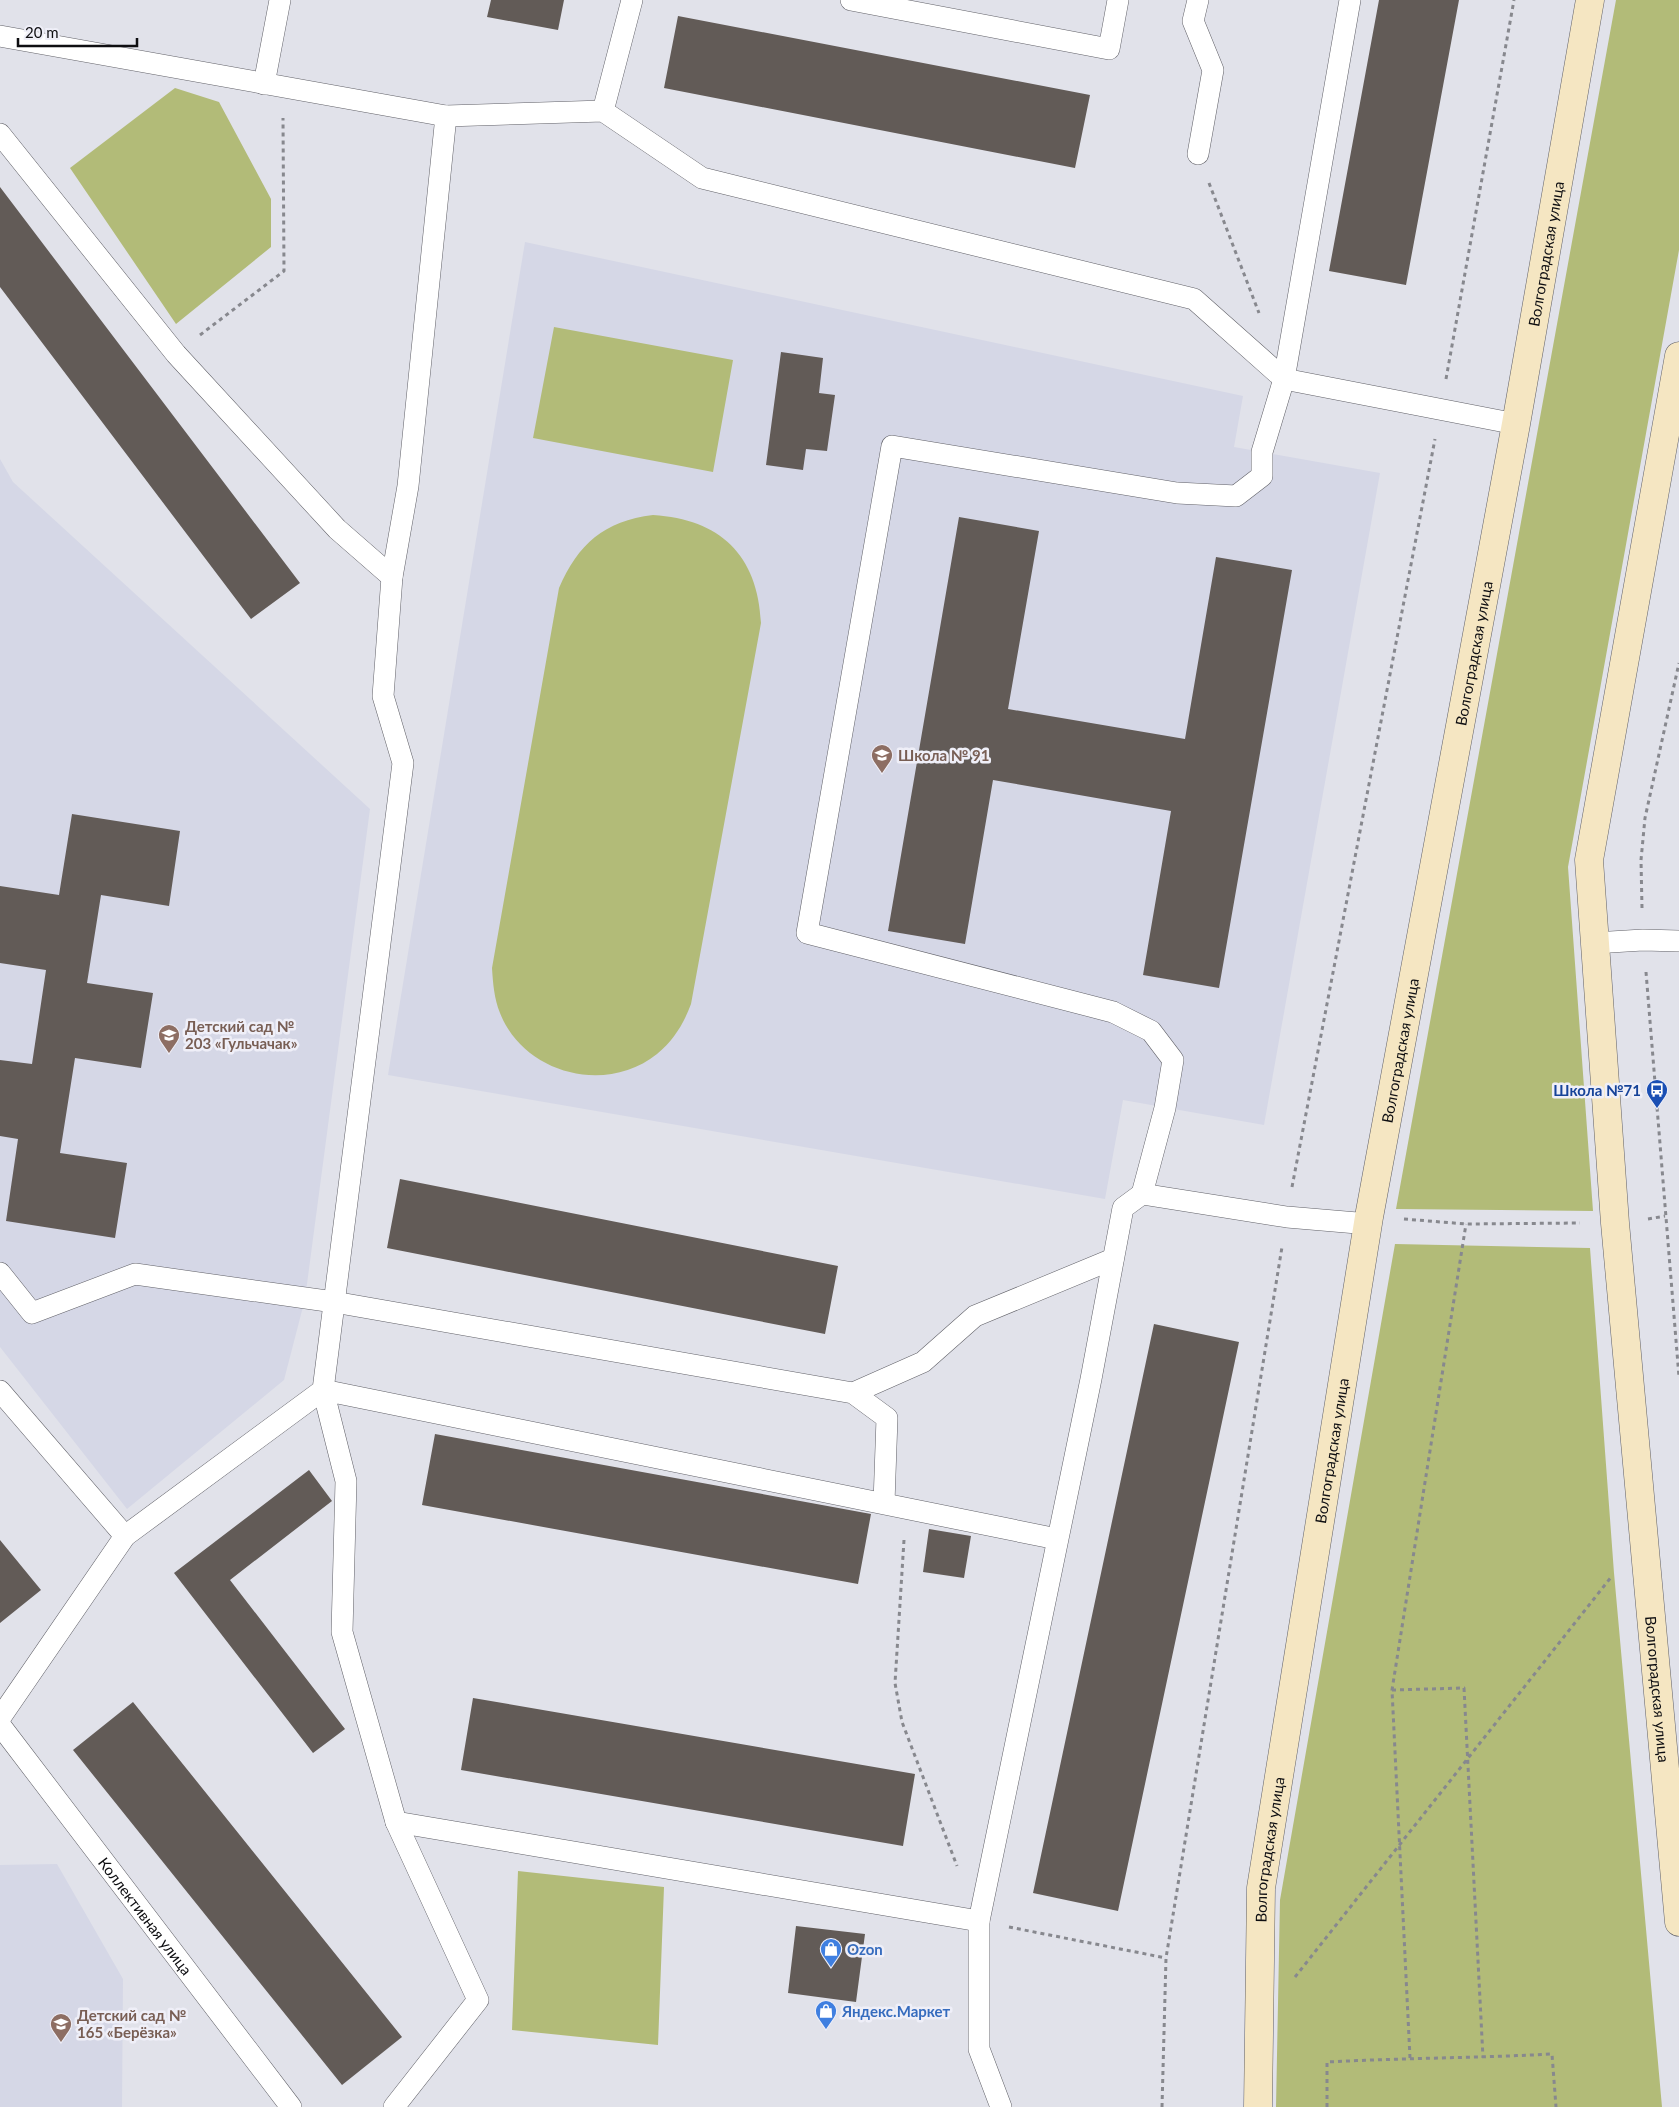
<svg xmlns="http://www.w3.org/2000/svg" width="1679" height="2107" font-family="Lato,sans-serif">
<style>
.built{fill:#d5d7e6}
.green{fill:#b2bb78}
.building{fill:#625b57}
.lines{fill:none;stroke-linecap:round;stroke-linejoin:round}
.service-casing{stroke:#616168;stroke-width:22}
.secondary-casing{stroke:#616168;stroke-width:29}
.path{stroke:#87888e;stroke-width:3;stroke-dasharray:4 4;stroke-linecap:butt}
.service{stroke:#fff;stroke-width:21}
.secondary{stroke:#f5e6c2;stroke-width:28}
.labels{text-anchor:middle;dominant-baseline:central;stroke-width:5;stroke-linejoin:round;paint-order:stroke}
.street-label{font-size:15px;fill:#0e0e11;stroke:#efeff8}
.education-label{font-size:15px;font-weight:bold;fill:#785e54;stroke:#efeff8;text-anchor:start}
.transit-label{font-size:15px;font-weight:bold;fill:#164399;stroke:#efeff8;text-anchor:end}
.shop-label{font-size:15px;font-weight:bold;fill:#366cbe;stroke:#efeff8;text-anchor:start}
</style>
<rect width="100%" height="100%" fill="#e1e2ea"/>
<!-- built -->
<path class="built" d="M525 242 1243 396 1234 447 1380 473 1264 1125 1123 1100 1105 1199 388 1075Z
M0 459 13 482 370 809 305 1299 284 1380 127 1509 0 1347Z
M57 1864 123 1979 122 2107H0V1865Z"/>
<!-- green -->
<path class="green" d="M1616 0H1679V250L1568 867 1593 1211 1396 1209Z
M175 88 219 102 271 199V247L176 324 70 168Z
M554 327 733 360 713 472 533 438Z
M653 515C720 519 758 555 761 623L691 1004C684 1023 674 1040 657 1054 606 1095 524 1074 500 1013 494 998 493 983 492 968L559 588C578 544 604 521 653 515Z
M1395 1244 1590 1248 1614 1573 1662 2107H1276L1280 1900Z
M518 1871 664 1887 658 2045 512 2030Z"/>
<!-- building -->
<path class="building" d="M491 0H564L558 30 487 17Z
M1379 0H1459L1406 285 1329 271Z
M678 16 1090 95 1075 168 664 88Z
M0 187 300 583 251 619 0 287Z
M781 352 823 358 819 393 835 395 827 451 806 449 803 470 766 465Z
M959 517 1039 531 1008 709 1185 739 1216 557 1292 570 1219 988 1143 975 1171 811 993 780 965 944 888 931Z
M72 814 180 831 169 906 101 895 87 983 153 993 141 1068 75 1058 60 1153 127 1163 115 1238 6 1221 18 1139 0 1136V1060L32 1064 46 970 0 963V886L59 895Z
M400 1179 838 1266 825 1334 387 1248Z
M1154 1324 1239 1342 1118 1911 1033 1893Z
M435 1434 871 1514 858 1584 422 1505Z
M309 1470 332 1501 230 1580 345 1729 313 1753 174 1573Z
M929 1529 971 1536 964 1578 923 1572Z
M0 1540 41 1590 0 1623Z
M473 1698 915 1774 903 1846 461 1770Z
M133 1702 402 2037 342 2085 73 1750Z
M796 1926 865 1934 856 2002 788 1993Z"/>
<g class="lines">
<!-- service casing -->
<g class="service-casing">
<g id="service">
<path d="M851 0 1109 49 1118 0"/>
<path d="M1198 0 1193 21 1213 70 1198 154"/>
<path d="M1350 0 1284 379 1516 424"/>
<path d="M0 36 446 116 603 111 702 178 1194 299 1284 379 1262 452V476L1236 496 1177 493 892 446 807 933 1113 1012 1151 1031 1173 1060 1165 1108 1142 1194"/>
<path d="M264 84 280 0"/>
<path d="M603 111 632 0"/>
<path d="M0 134 176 354 337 529 392 577"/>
<path d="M1594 943 1643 940 1679 941"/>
<path d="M0 1273 32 1313 135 1274 334 1302 853 1393 887 1418 884 1503"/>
<path d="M0 1391 125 1536"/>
<path d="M853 1393 923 1362 975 1316 1113 1259"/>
<path d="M0 1718 125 1536 323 1390 403 763 383 696 392 577 408 486 446 116"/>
<path id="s1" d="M0 1725 291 2107"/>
<path d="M396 1822 979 1921"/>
<path d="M394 2107 478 2000 396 1822 342 1632 346 1481 323 1390 1057 1539"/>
<path d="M1001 2107 979 2049V1921L1091 1379 1123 1208 1142 1194 1287 1217 1369 1224"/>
</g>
</g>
<!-- secondary casing -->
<g class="secondary-casing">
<g id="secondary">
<path id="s2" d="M1679 356 1589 860 1615 1223 1679 1922"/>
<path id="s3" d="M1258 2107 1261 1888 1369 1217 1516 424 1590 0"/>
</g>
</g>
<!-- path -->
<path class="path" d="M1209 183 1259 313
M200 335 284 271 283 118
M1446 379 1514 0
M1642 908 1641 860 1645 818 1679 663
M1646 972 1679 1377
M1292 1187 1435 439
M1404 1219 1466 1224 1580 1223
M1648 1219 1665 1216
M904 1540 895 1683 902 1722 957 1866
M1392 1690 1464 1688 1483 2058
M1009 1927 1166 1958
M1295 1977 1612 1576
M1410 2058 1392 1690 1466 1224
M1162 2107 1166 1958 1282 1247
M1327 2107V2062C1402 2058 1477 2058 1552 2054L1556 2107"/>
<!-- service -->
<use href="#service" class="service"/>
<!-- secondary -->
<use href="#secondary" class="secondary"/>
</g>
<!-- icons -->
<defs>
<g id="school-pin" transform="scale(1.125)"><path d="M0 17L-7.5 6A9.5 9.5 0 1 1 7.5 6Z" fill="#8d6e63" stroke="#efeff8"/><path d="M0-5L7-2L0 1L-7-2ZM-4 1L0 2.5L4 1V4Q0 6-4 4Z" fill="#fff"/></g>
<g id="bus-pin" transform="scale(1.125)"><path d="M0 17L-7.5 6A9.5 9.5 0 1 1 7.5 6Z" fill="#1a4fb4" stroke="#efeff8"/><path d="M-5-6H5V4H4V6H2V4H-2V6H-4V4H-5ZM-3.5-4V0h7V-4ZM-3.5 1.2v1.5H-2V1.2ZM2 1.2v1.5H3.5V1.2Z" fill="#fff"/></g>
<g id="shop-pin" transform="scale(1.125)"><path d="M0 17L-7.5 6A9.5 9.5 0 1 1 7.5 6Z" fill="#3f7fe0" stroke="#efeff8"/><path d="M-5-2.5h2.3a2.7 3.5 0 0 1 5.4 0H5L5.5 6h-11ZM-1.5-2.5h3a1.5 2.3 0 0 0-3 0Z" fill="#fff"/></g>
</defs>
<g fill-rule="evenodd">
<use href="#school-pin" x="882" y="755"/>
<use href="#school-pin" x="169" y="1035"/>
<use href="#bus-pin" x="1657" y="1090"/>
<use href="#shop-pin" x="831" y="1949"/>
<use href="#shop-pin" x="826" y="2011"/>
<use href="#school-pin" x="61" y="2024"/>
</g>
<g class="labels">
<!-- street labels -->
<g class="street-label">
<text stroke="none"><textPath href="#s3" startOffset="1878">Волгоградская улица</textPath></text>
<text stroke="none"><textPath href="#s3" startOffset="1472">Волгоградская улица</textPath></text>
<text stroke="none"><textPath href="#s3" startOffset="1068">Волгоградская улица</textPath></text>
<text stroke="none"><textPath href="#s3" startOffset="662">Волгоградская улица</textPath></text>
<text stroke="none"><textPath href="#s2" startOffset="1344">Волгоградская улица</textPath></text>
<text stroke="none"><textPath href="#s3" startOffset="258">Волгоградская улица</textPath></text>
<text stroke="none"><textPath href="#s1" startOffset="240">Коллективная улица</textPath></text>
</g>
<!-- education labels -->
<g class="education-label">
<text x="898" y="755">Школа № 91</text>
<text x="185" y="1026">Детский сад №<tspan x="185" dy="17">203 «Гульчачак»</tspan></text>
<text x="77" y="2015">Детский сад №<tspan x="77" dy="17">165 «Берёзка»</tspan></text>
</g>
<!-- transit labels -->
<g class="transit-label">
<text x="1641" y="1090">Школа №71</text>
</g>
<!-- shop labels -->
<g class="shop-label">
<text x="847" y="1949">Ozon</text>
<text x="842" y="2011">Яндекс.Маркет</text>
</g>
</g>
<!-- scale -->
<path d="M18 38v8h119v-8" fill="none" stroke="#0e0e11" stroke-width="2.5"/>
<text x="25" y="38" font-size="15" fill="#0e0e11" stroke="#efeff8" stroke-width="4" paint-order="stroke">20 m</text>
</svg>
